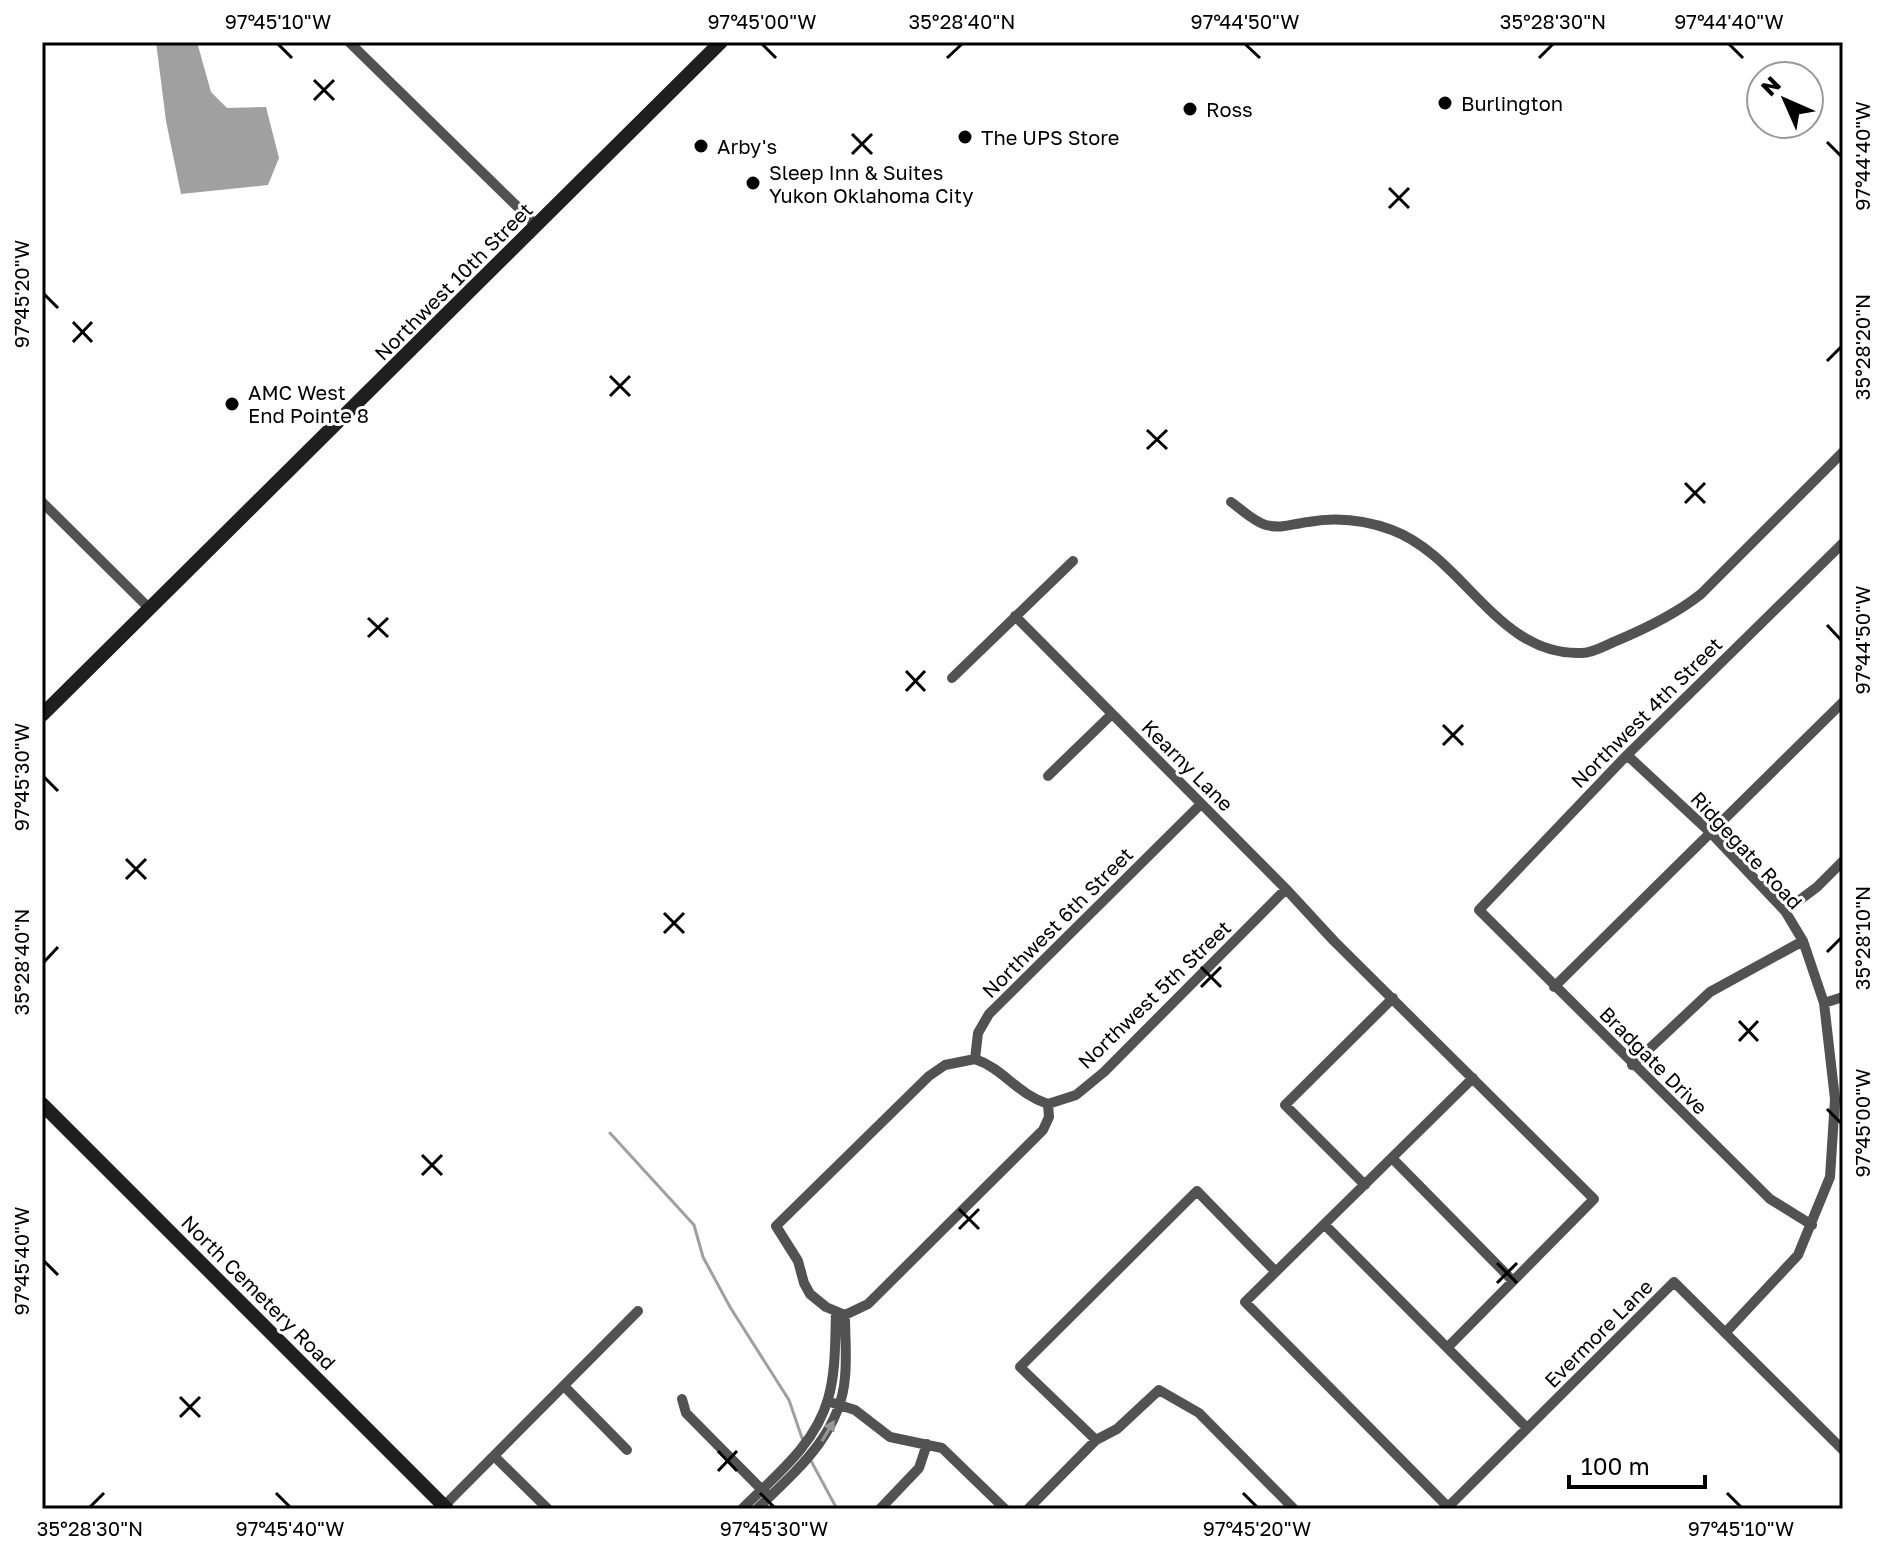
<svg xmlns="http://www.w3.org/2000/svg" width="1885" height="1551" font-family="'Golos Text',sans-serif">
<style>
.water{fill:#a0a0a0}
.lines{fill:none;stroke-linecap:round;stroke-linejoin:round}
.stream{stroke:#a0a0a0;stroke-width:3}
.street{stroke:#525252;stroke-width:10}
.secondary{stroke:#1f1f1f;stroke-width:14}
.oneway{fill:#979797}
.ticks{fill:none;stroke:#000;stroke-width:3}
.poi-dot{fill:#000;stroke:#fff;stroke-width:3}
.labels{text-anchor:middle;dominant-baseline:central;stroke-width:6;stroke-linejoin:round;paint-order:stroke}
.poi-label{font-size:20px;fill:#000;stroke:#fff;text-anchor:start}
.street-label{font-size:20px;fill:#000;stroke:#fff}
.neatline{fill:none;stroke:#000;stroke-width:3}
.ticks-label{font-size:20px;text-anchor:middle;fill:#000}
</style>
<rect width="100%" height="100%" fill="#fff"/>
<!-- water -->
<path class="water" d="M156 42H197L211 92 227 108 266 107 279 158 268 185 181 194 166 121Z"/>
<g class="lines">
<!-- stream -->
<path class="stream" d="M610 1133 694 1225 703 1257 730 1307 789 1400 803 1441
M810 1459 837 1509"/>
<!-- street -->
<path class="street" d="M349 42 537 226
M42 502 150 609
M1231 502C1241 509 1254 522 1266 525 1282 529 1292 524 1308 522 1336 517 1365 520 1392 530 1464 557 1498 657 1582 653 1593 653 1606 645 1616 641 1647 628 1676 614 1701 594L1843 452
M1015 616 1286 889 1334 941 1594 1199 1448 1347
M952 678 1073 561
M1627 755 1711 833 1785 911 1803 941 1824 1003 1835 1099 1830 1177 1798 1255 1726 1332
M1048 776 1112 714
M1201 804 989 1014 978 1033 975 1059 945 1065 929 1076 776 1226 798 1261 804 1283 810 1294 826 1307 845 1315 868 1304 1043 1130 1049 1117 1048 1104 1076 1095 1104 1072 1286 889
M1785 911 1817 887 1843 861
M1554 987 1843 702
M1824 1003 1843 997
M975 1059C1004 1069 1017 1094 1048 1104
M1632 1065 1710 992 1803 941
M1392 1158 1513 1281
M1365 1185 1285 1105 1393 998
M1325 1225 1527 1428
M1812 1225 1770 1199 1479 910 1627 755 1843 543
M564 1386 627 1450
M682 1399 686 1413 765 1493
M833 1403 855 1410 890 1437 942 1448 1005 1509
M1096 1440 1020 1367 1197 1191 1275 1271
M494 1456 548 1509
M444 1506 638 1311
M1448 1507 1245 1302 1473 1078
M742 1509C775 1476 815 1445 828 1399 836 1372 835 1341 836 1313
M757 1509C795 1472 841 1434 845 1377 847 1357 845 1335 845 1315
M880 1509 919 1468 927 1444
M1028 1509 1096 1440 1117 1429 1159 1390 1199 1413 1294 1509
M1446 1509 1674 1282 1843 1450"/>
<!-- secondary -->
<path class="secondary" d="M42 715 721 42
M42 1104 447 1509"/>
</g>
<!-- one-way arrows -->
<defs><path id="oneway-solid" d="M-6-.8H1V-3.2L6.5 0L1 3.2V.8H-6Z" transform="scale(2)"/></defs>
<use class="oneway" href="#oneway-solid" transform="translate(828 1431) rotate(-59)"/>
<!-- ticks -->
<path class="ticks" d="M278 44 292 58M762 44 776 58M1245 44 1260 58M1729 44 1743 58M947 58 962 44M1539 58 1553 44M314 80 334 100M314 100 334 80M852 134 872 154M1827 142 1841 156M852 154 872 134M1389 188 1409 208M1389 208 1409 188M44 294 58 308M73 322 92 342M73 342 92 322M1827 361 1841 347M610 376 630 396M610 396 630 376M1147 430 1167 449M1147 449 1167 430M1685 483 1705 503M1685 503 1705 483M368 618 388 637M1827 625 1841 640M368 637 388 618M906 671 925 691M906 691 925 671M1443 725 1463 745M1443 745 1463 725M44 777 58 791M126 859 146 879M126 879 146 859M664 913 684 933M664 933 684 913M1827 952 1841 938M44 962 58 947M1201 967 1221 987M1201 987 1221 967M1739 1021 1758 1041M1739 1041 1758 1021M1827 1109 1841 1123M422 1155 442 1175M422 1175 442 1155M959 1209 979 1229M959 1229 979 1209M44 1261 58 1275M1497 1263 1517 1283M1497 1283 1517 1263M180 1397 200 1417M180 1417 200 1397M718 1451 737 1471M718 1471 737 1451M276 1493 290 1507M760 1493 774 1507M1243 1493 1257 1507M1727 1493 1741 1507M90 1507 104 1493"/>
<!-- markers -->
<g class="poi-dot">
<circle cx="1445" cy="103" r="8"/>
<circle cx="1190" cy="109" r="8"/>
<circle cx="965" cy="137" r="8"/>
<circle cx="701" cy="146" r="8"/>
<circle cx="753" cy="183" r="8"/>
<circle cx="232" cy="404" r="8"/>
</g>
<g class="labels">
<!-- poi labels -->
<g class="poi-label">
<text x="1461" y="103">Burlington</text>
<text x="1206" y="109">Ross</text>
<text x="981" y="137">The UPS Store</text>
<text x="717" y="146">Arby's</text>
<text x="769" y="172">Sleep Inn &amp; Suites<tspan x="769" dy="23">Yukon Oklahoma City</tspan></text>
<text x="248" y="392">AMC West<tspan x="248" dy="23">End Pointe 8</tspan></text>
</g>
<!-- street labels -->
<g class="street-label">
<text transform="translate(453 281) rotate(-45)">Northwest 10th Street</text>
<text transform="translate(1646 712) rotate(-45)">Northwest 4th Street</text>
<text transform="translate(1188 765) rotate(45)">Kearny Lane</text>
<text transform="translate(1747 850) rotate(47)">Ridgegate Road</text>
<text transform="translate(1057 922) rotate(-45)">Northwest 6th Street</text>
<text transform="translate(1154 994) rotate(-44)">Northwest 5th Street</text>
<text transform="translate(1654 1060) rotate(45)">Bradgate Drive</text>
<text transform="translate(259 1292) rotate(45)">North Cemetery Road</text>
<text transform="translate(1598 1333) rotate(-45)">Evermore Lane</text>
</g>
</g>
<!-- border -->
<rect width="1885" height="1551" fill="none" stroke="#ffffff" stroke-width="88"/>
<!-- north arrow -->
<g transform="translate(1785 100) rotate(315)"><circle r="38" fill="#ffffff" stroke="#999999" stroke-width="2"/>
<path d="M0-6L14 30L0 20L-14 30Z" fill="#000000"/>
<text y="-12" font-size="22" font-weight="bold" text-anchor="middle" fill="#000000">N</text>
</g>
<!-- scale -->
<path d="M1569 1475v12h136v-12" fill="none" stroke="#000000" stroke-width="4"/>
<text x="1581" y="1475" font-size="24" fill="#000000" stroke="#ffffff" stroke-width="6" paint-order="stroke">100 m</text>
<rect x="44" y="44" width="1797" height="1463" class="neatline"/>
<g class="ticks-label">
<text x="278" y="29">97°45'10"W</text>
<text x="762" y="29">97°45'00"W</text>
<text x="962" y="29">35°28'40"N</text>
<text x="1245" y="29">97°44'50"W</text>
<text x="1553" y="29">35°28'30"N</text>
<text x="1729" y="29">97°44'40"W</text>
<text transform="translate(1863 156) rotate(-90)" y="7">97°44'40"W</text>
<text transform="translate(22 294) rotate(-90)" y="7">97°45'20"W</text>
<text transform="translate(1863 347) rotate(-90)" y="7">35°28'20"N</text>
<text transform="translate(1863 640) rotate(-90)" y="7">97°44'50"W</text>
<text transform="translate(22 777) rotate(-90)" y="7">97°45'30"W</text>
<text transform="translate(1863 938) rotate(-90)" y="7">35°28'10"N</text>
<text transform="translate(22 962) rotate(-90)" y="7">35°28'40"N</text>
<text transform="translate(1863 1123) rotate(-90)" y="7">97°45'00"W</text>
<text transform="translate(22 1261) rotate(-90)" y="7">97°45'40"W</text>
<text x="90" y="1536">35°28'30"N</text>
<text x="290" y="1536">97°45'40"W</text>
<text x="774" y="1536">97°45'30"W</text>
<text x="1257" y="1536">97°45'20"W</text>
<text x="1741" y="1536">97°45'10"W</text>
</g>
</svg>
